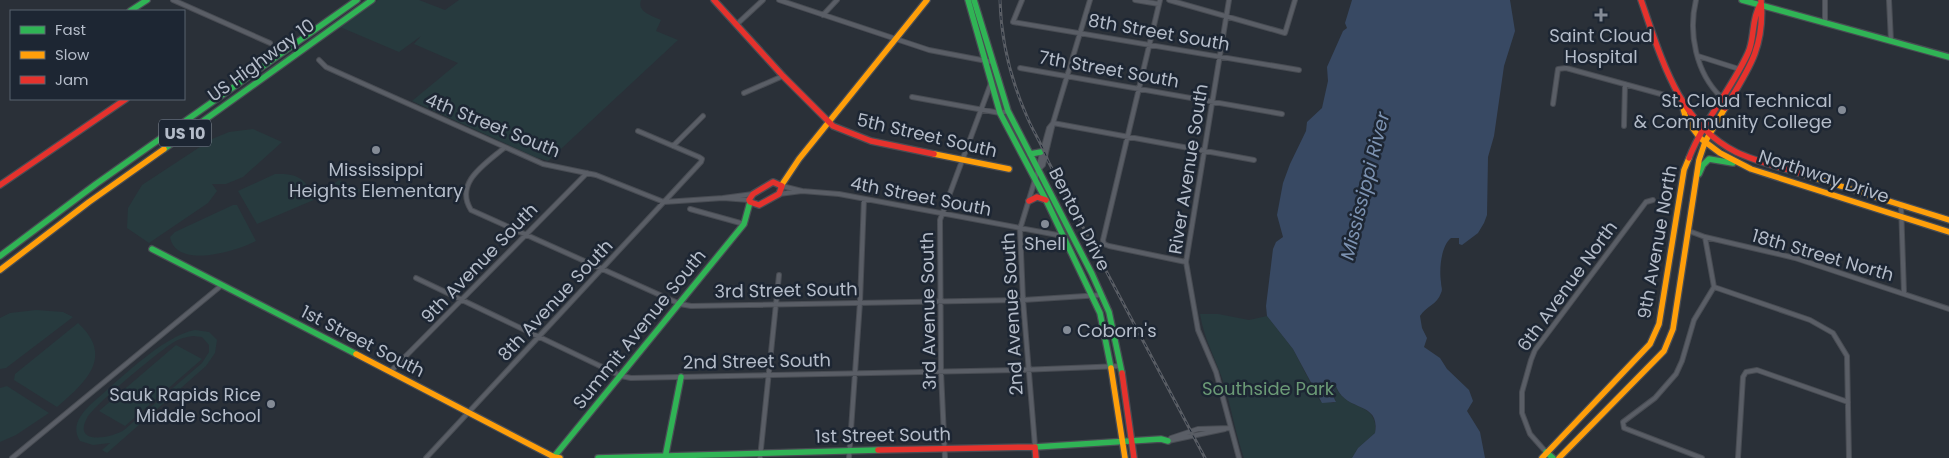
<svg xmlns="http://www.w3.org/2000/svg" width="1949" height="458" font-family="Poppins,sans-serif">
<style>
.green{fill:#273a3e;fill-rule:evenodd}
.water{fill:#384963}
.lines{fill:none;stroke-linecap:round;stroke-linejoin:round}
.street-casing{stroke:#484c53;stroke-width:6}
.fast-casing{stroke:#484c53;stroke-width:8}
.slow-casing{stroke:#484c53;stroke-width:8}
.jam-casing{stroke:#484c53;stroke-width:8}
.street{stroke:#5a5e66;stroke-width:4}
.fast{stroke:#30b455;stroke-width:5.5}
.slow{stroke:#ff9f0a;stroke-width:5.5}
.jam{stroke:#e5322d;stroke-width:5.5}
.rail-casing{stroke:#595d64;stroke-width:3}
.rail{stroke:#1d2633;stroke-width:1;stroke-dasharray:4;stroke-linecap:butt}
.poi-dot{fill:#848b96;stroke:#1d2633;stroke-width:2}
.labels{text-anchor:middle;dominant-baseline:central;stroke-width:5;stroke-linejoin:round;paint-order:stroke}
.shield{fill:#1d2633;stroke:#878f9c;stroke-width:1}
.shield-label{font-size:16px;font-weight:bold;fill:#b4bcc9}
.street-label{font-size:18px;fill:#b4bcc9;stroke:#1d2633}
.poi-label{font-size:18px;fill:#b4bcc9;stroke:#1d2633}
.park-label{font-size:18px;fill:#6b9a76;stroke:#1d2633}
.water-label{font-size:19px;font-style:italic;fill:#7c92b1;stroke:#1d2633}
</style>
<rect width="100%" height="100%" fill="#2a3038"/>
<!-- green -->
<path class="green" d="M378 0H419L445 10 459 0H641C637 12 651 15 661 20L656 31 678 40 548 161 535 157 412 101 458 63 414 44 421 36 399 52 340 27Z
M253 129 282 142 243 177 226 184H212L217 191 208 203 149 243 127 228 128 208 142 185 212 139 229 132Z
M275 174C299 173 305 179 316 199L257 224 238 191Z
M339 180 361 190 349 200 327 189Z
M233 205H237L256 241C237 251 176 270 170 237L175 232Z
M36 310 63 312 73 317 6 368 0 369V318L10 313Z
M1200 314H1218L1249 320 1267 316 1293 349 1320 401 1334 403 1336 400 1334 398 1335 392 1331 386 1332 382 1335 383C1341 412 1380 400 1375 433L1358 448 1352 458H1244C1236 435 1232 411 1225 387 1218 363 1204 340 1200 314Z
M78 323C115 357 85 383 57 407L14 380 15 374Z
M195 330 209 332 217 340 215 353 206 366 107 453 102 450 110 443 93 445 80 441C71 427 80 415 90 405 116 383 162 336 195 330ZM193 336 202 337 209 345V352L202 363 124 430C112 438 72 446 87 418 95 404 156 354 171 344 178 339 185 337 193 336Z
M176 345 202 359 125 426 99 411Z
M7 386 49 413 16 435 0 442V388Z"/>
<!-- water -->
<path class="water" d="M1352 0H1510L1515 31 1504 66 1494 136 1488 157 1487 215 1484 223 1478 233 1462 245 1459 244V238H1451C1441 246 1439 269 1441 282 1441 287 1443 289 1441 293 1437 305 1426 306 1420 316L1422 328 1427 338 1424 347 1440 358 1447 369 1469 390 1473 401 1467 411 1480 432 1485 458H1352L1358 448 1375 433C1381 399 1343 414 1335 383L1332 382 1331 386 1335 392 1334 398 1336 402 1322 403 1293 349 1267 316 1266 306 1273 249 1276 242 1283 237 1277 215 1283 183 1290 164 1306 131 1307 122 1322 108 1328 81 1327 67 1343 31 1347 28 1345 23Z"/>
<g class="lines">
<!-- street casing -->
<g class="street-casing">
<path id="street" d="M173 0 270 43
M779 0 929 50 992 62
M1022 0 1013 22 1299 70
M1135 0 1159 4
M1160 0 1103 240 1104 244 1109 246 1186 262
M1169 0 1285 33 1295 0
M1229 0 1186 262 1198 330 1216 372 1239 458
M1696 0C1688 33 1696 73 1721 97
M1825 0V23
M1889 0 1891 41
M823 15 837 0
M736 25 763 0
M1698 56 1739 69
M319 60 326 67 543 164 596 175 664 202 723 198
M1020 68 1282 114
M744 93 783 76
M912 97 1000 113 1008 111
M1553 104 1558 69 1566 68 1679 99
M1053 123 1254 160
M1624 126 1625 84
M673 146 703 116
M504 148C485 164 454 183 471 210L680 304 691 306 1023 300 1101 295
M1038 168 1049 128 1053 123
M802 191 839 194 1063 236
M779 194 802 191 782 186
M749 200 723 198 753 194
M1901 205 1904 293
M690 209 744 224
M1689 231 1705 237 1795 258 1949 309
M1705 237 1714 287
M416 278 621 376 631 378 1020 370 1121 366
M1714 287 1810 320 1833 333 1847 356 1849 458
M391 371 587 173
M1168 441 1171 438 1198 429 1230 428
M1168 441 1225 429
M1035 446 1023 300 1020 229 1038 170 1043 165 1053 123 1090 0
M1546 452 1530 434 1522 413V392L1531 360 1535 350 1646 202 1653 200
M12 458 222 285
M426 458 701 162 702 159 699 157 638 131
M760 458 779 275
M849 458 860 302 864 199
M945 458 941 372 940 220 991 83
M1702 458 1624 428 1623 422 1655 398 1676 374 1682 361 1694 320 1714 287
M1738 458 1743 377 1746 372 1757 370 1848 402"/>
</g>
<!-- fast casing -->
<g class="fast-casing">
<path id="fast" d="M968 0 1000 113 1046 200 1100 313 1111 368
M974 0 1008 111 1092 274 1109 312 1122 373
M1742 0 1949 57
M130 11 147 0
M164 149 372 0
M1030 154 1041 152
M1699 174 1703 165 1709 159 1733 163
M152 249 356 354
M0 256 96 184 357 0
M1035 447 1161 439 1168 441
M1546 452 1553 458
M553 458 744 224 750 202
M598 458 878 450
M665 458 681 377"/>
</g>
<!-- slow casing -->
<g class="slow-casing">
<path id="slow" d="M1683 108 1686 119 1700 138 1720 153 1751 169 1949 232
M934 154 1009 169
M1802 174 1949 220
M781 186 799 159 927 0
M0 270 89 202 164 149
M356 354 554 457 560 458
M1111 368 1125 458
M1542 458 1650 344 1659 324 1684 170 1689 158
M1559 458 1664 351 1673 329 1699 160 1705 142 1725 108"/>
</g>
<!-- jam casing -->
<g class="jam-casing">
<path id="jam" d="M714 0 783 76 833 126 871 141 934 154
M1641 0C1661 57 1678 123 1736 152 1757 162 1780 167 1802 174
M1725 108C1749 69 1765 47 1761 0
M1689 158C1704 120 1731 90 1748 53 1755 38 1751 20 1760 5
M773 182 782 186 779 194 759 205 750 202 749 200 753 194Z
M0 185 126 99
M1029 201 1037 197 1046 200
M1122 373 1134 458
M1035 447 1036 458
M878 450 1035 447"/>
</g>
<!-- street -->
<use href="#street" class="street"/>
<!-- fast -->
<use href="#fast" class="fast"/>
<!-- slow -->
<use href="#slow" class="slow"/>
<!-- jam -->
<use href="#jam" class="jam"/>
<!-- rail casing -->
<g class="rail-casing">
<path id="rail" d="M1000 0C1001 42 1011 81 1028 119 1034 133 1043 146 1048 161L1205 458"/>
</g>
<!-- rail -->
<use href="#rail" class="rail"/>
</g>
<!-- markers -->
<g class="poi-dot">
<path d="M1598.5 7.5h5v5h5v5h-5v5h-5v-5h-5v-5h5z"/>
<circle cx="1842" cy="110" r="5"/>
<circle cx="376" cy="150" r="5"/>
<circle cx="1045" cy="224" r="5"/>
<circle cx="1067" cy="330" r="5"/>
<circle cx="271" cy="404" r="5"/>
</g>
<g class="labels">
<!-- shield labels -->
<rect class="shield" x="159" y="119.5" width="52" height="27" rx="4"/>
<g class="shield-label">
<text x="185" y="133">US 10</text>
</g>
<!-- street labels -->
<g class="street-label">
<text transform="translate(1159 32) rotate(10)">8th Street South</text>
<text transform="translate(261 60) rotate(-36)">US Highway 10</text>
<text transform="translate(1109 69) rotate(10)">7th Street South</text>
<text transform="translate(493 125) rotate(22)">4th Street South</text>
<text transform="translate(927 135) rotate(13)">5th Street South</text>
<text transform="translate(1188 169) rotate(-81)">River Avenue South</text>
<text transform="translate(1824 176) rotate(18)">Northway Drive</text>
<text transform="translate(921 196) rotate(11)">4th Street South</text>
<text transform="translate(1080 219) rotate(63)">Benton Drive</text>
<text transform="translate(1657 242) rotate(-80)">9th Avenue North</text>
<text transform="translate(1823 255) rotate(16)">18th Street North</text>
<text transform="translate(479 263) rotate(-46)">9th Avenue South</text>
<text transform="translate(1567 286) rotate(-54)">6th Avenue North</text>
<text transform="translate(786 290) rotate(-1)">3rd Street South</text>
<text transform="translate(555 300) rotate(-47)">8th Avenue South</text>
<text transform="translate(928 311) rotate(-91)">3rd Avenue South</text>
<text transform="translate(1012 314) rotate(-93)">2nd Avenue South</text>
<text transform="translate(639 329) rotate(-51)">Summit Avenue South</text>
<text transform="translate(363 341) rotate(27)">1st Street South</text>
<text transform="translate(757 361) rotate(-1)">2nd Street South</text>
<text transform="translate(883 435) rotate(-1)">1st Street South</text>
</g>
<!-- poi labels -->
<g class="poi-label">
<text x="1601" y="35">Saint Cloud<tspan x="1601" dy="21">Hospital</tspan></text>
<text x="1832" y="100" text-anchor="end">St. Cloud Technical<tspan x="1832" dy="21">&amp; Community College</tspan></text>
<text x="376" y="169">Mississippi<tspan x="376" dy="21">Heights Elementary</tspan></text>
<text x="1045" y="243">Shell</text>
<text x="1077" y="330" text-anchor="start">Coborn's</text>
<text x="261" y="394" text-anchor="end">Sauk Rapids Rice<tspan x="261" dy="21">Middle School</tspan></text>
</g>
<!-- park labels -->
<g class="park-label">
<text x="1268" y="388">Southside Park</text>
</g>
<!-- water labels -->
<g class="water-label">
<text transform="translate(1365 186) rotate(-76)">Mississippi River</text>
</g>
</g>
<!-- legend -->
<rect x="10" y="10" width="175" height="90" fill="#1d2633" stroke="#59626f"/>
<rect x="20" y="26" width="25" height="8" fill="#30b455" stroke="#59626f"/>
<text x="55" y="35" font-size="15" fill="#b4bcc9">Fast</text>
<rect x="20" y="51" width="25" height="8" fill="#ff9f0a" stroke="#59626f"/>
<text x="55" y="60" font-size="15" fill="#b4bcc9">Slow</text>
<rect x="20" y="76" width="25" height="8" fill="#e5322d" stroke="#59626f"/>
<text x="55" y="85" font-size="15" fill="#b4bcc9">Jam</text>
</svg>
